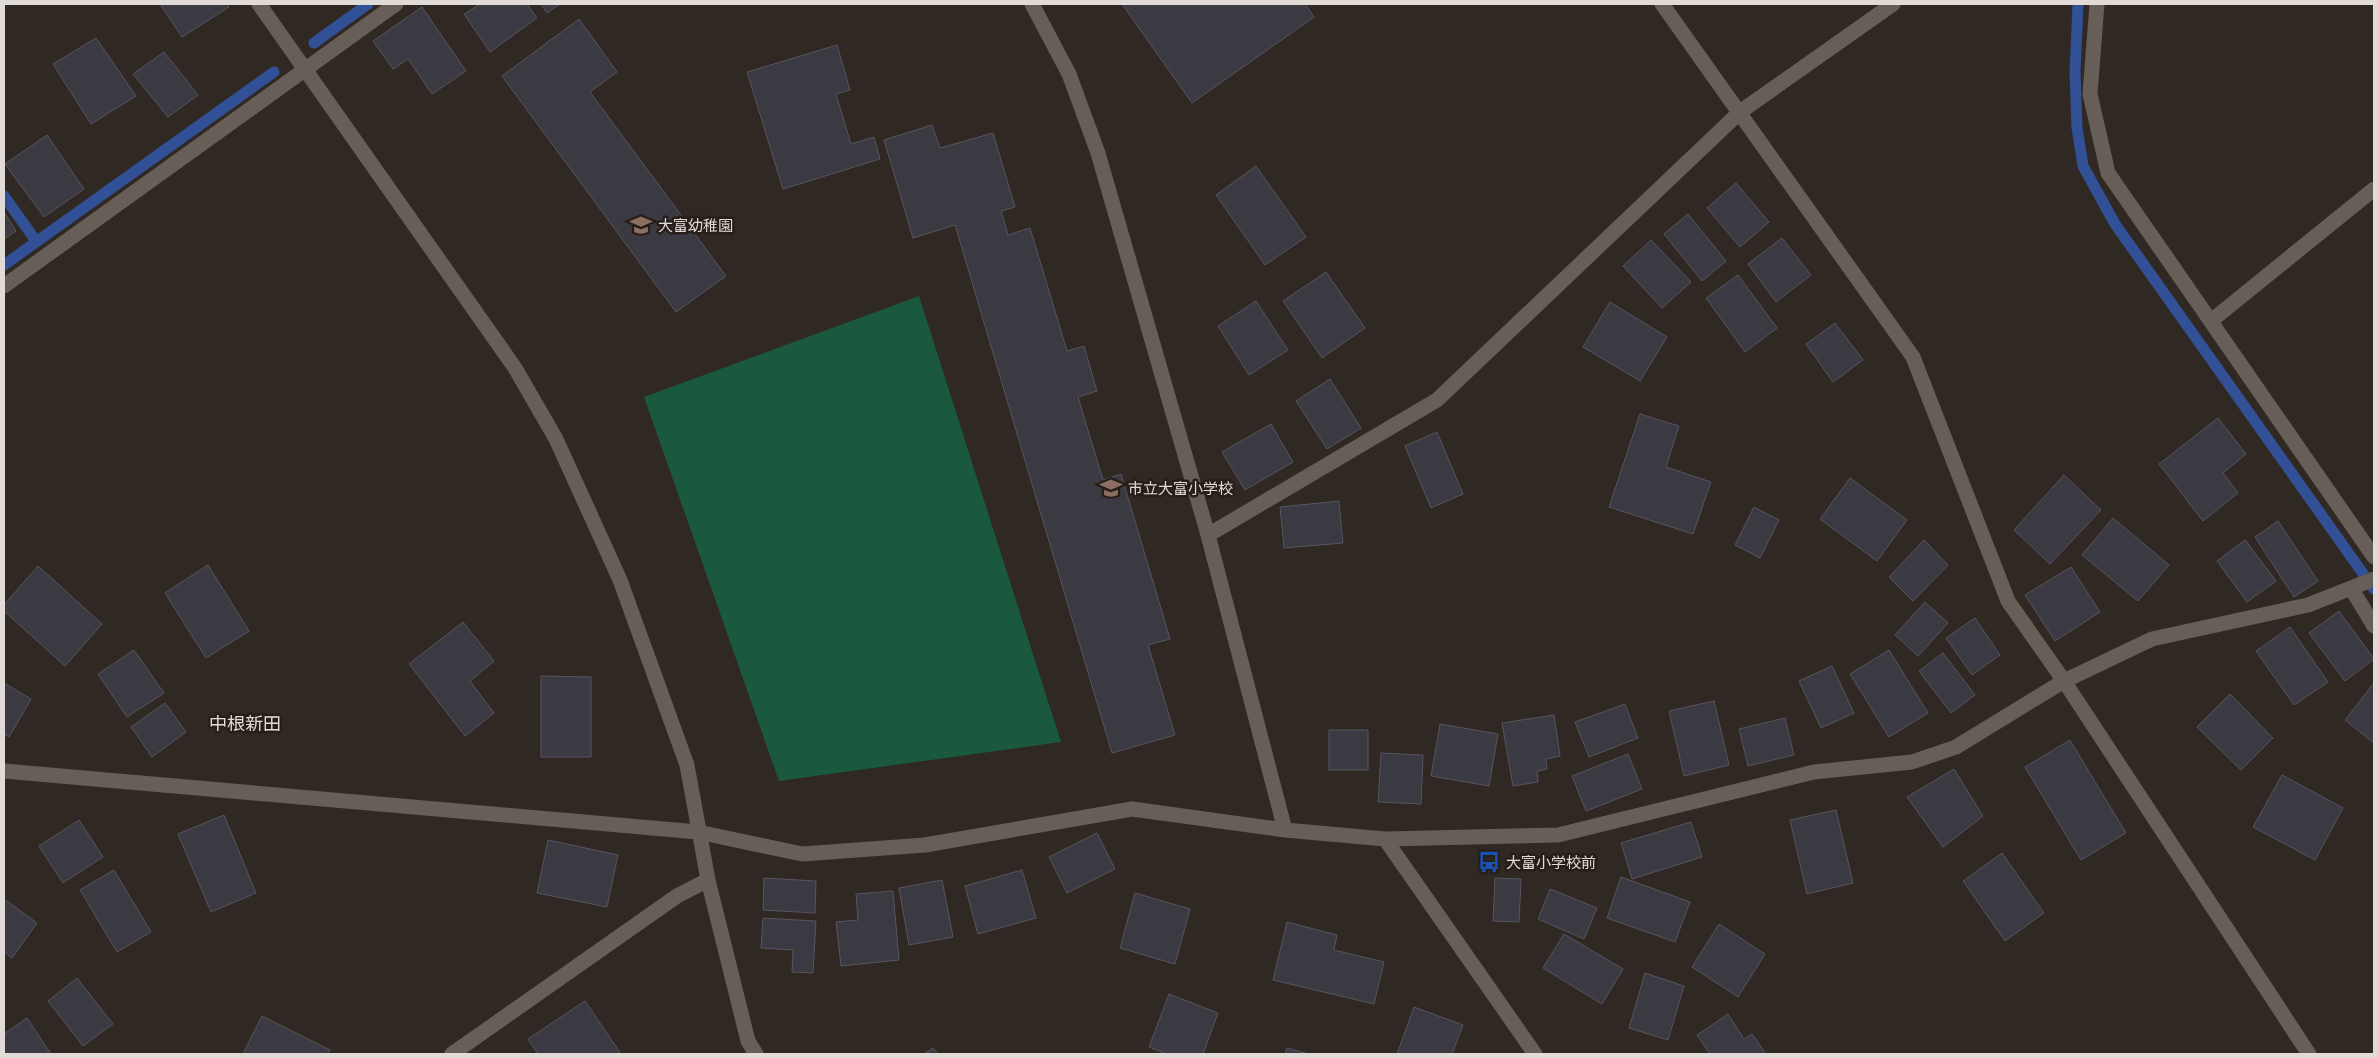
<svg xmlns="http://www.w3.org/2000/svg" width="2378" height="1058" font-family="Mulish,'Noto Sans JP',sans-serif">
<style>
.green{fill:#1a593e}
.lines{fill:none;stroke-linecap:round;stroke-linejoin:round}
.stream{stroke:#325096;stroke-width:11}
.building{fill:#3b3942;stroke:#57555f}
.street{stroke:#675e58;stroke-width:15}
.labels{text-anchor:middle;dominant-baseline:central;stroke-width:5;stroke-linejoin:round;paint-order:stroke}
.poi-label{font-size:15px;fill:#e1dbd7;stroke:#261e19;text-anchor:start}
.quarter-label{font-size:18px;fill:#e1dbd7;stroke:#261e19}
</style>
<rect width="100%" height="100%" fill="#302822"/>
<!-- green -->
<path class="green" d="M919 296 1061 742 779 781 644 397Z"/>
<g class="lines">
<!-- stream -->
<path class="stream" d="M2078 4 2075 72 2077 128 2083 166 2115 224 2374 589
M314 43 368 4
M4 196 36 241
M4 265 274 72"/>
</g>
<!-- building -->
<path class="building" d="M160 4H226L229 7 182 37Z
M480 4H527L537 18 490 52 464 14Z
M541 4H560L547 13Z
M1122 4H1305L1314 17 1192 103Z
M422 7 466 71 432 94 408 59 393 69 373 41Z
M579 19 617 72 590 92 726 276 676 312 502 76Z
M96 38 136 96 91 124 53 64Z
M837 45 850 90 836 94 851 144 874 137 880 159 783 189 747 72Z
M164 52 198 95 168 117 133 74Z
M932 125 940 148 993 133 1015 207 1001 211 1008 235 1030 228 1067 351 1084 346 1097 391 1078 397 1103 480 1121 474 1170 639 1148 645 1175 735 1112 753 955 225 913 238 884 140Z
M47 135 84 189 44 217 5 164Z
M1256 166 1306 237 1265 265 1216 195Z
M1736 183 1769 222 1740 247 1707 208Z
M4 212 16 231 4 239Z
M1688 214 1726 261 1702 281 1664 234Z
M1782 238 1811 275 1776 302 1748 264Z
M1651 240 1691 282 1662 308 1623 266Z
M1326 272 1365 328 1322 358 1283 301Z
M1738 275 1777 328 1745 352 1706 298Z
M1256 301 1288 350 1249 375 1218 326Z
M1610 302 1667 337 1640 381 1583 347Z
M1835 323 1863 360 1833 382 1806 344Z
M1330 379 1361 428 1327 449 1296 401Z
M1640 414 1679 426 1666 467 1711 482 1693 534 1609 507Z
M2218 418 2246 454 2223 473 2238 493 2203 521 2159 464Z
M1271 424 1293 462 1245 490 1222 452Z
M1437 432 1463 494 1431 508 1405 446Z
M2064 475 2101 510 2050 564 2014 530Z
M1850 478 1907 520 1877 561 1820 519Z
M1339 501 1343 543 1284 548 1280 507Z
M1754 507 1779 520 1760 558 1735 545Z
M2113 518 2169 565 2138 601 2082 555Z
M2278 521 2318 581 2294 597 2255 537Z
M1924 540 1948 565 1913 601 1889 577Z
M2245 540 2276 581 2247 602 2217 561Z
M208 565 249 631 206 658 165 593Z
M38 566 102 624 65 666 4 611V605Z
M2071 567 2100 612 2055 641 2025 595Z
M1925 602 1948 623 1918 656 1895 635Z
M2339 611 2374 659 2345 681 2309 633Z
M1975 618 2000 655 1972 675 1946 638Z
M463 622 494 661 470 681 494 713 465 736 409 664Z
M2290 627 2328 682 2294 705 2256 651Z
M134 650 164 693 127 717 98 674Z
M1889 650 1928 713 1889 737 1850 674Z
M1943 653 1975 695 1951 713 1919 671Z
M1832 666 1854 713 1821 728 1799 681Z
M541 676 591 677V757H541Z
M4 683 31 699 9 737 4 734Z
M2374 683V743L2345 720Z
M2230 694 2273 738 2241 770 2197 727Z
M1714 701 1729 765 1684 776 1669 711Z
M165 703 186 732 152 757 131 727Z
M1625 704 1638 738 1589 757 1575 722Z
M1554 715 1560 756 1546 759 1547 769 1537 771 1538 782 1513 786 1502 723Z
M1785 718 1794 755 1748 766 1739 729Z
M1440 724 1498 734 1489 786 1431 776Z
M1329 730H1368V770H1329Z
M2070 740 2126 833 2081 860 2025 767Z
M1381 753 1423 755 1421 804 1378 802Z
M1628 754 1642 789 1586 811 1572 776Z
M1954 769 1983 816 1943 847 1907 797Z
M2282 775 2343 808 2315 860 2253 827Z
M1836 810 1853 883 1807 894 1790 820Z
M224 815 256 893 211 912 178 834Z
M79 820 103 857 63 883 39 846Z
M1691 822 1702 857 1632 879 1621 843Z
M1097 833 1115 869 1067 893 1049 857Z
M548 840 618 855 607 907 537 893Z
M2002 853 2044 913 2005 941 1963 881Z
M114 870 151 932 117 952 80 890Z
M1022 870 1036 918 978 934 965 886Z
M1621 877 1690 902 1675 942 1607 918Z
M764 878 816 881 815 913 763 910Z
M1495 878 1521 879 1519 922 1493 921Z
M942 880 953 937 909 945 899 888Z
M1550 889 1597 908 1584 939 1538 919Z
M893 891 899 960 841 966 836 922 858 920 856 894Z
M1135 893 1190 909 1175 964 1120 948Z
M4 899 37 923 12 958 4 952Z
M763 918 816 921 813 973 792 972 793 950 761 948Z
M1287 922 1337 935 1334 950 1384 962 1374 1004 1273 980Z
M1719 924 1765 954 1738 997 1692 967Z
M1564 934 1623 969 1602 1004 1543 968Z
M1645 973 1684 986 1668 1040 1629 1028Z
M77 978 113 1024 83 1046 48 1001Z
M1169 994 1218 1013 1203 1054H1167L1149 1047Z
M585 1001 621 1054H538L528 1039Z
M1414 1007 1463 1025 1452 1054H1397Z
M1728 1014 1744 1039 1752 1034 1766 1054H1710L1697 1035Z
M262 1016 330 1050 328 1054H243Z
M27 1018 51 1054H5L4 1052V1034Z
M933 1048 938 1054H924Z
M1287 1048 1309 1054H1285Z"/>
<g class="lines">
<!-- street -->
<path class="street" d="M259 4 515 368 556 439 620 580 687 765 708 880 748 1041 756 1054
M1032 4 1069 74 1098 153 1208 535 1285 830
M1662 4 1913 357 2008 601 2064 681 2309 1054
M2097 4 2090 94 2108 173 2374 557
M4 286 396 4
M2211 321 2374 189
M1208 535 1437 400 1740 112 1893 4
M2351 588 2374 626
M4 771 698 832 802 854 925 845 1132 809 1285 830 1385 839 1558 835 1814 772 1912 762 1956 747 2064 681 2152 639 2308 605 2374 579
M1385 839 1535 1054
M452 1054 677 896 708 880"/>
</g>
<!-- icons -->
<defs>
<g id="school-bare" transform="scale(1.725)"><path d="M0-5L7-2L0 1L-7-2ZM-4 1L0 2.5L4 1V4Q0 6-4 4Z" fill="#8d6e63" stroke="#261e19" stroke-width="2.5" paint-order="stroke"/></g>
<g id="bus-bare" transform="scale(1.725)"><path d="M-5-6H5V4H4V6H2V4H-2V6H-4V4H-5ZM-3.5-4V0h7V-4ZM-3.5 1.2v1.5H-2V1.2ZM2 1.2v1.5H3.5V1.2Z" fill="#1a4fb4" stroke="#261e19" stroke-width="2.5" paint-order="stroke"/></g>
</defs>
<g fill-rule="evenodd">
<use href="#school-bare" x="641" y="225"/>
<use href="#school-bare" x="1111" y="488"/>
<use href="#bus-bare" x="1489" y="862"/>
</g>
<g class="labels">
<!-- poi labels -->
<g class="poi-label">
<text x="658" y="225">大富幼稚園</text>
<text x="1128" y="488">市立大富小学校</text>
<text x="1506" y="862">大富小学校前</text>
</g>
<!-- quarter labels -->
<g class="quarter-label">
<text x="245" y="723">中根新田</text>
</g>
</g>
<!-- border -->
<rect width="2378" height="1058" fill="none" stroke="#e1dbd7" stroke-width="10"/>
</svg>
